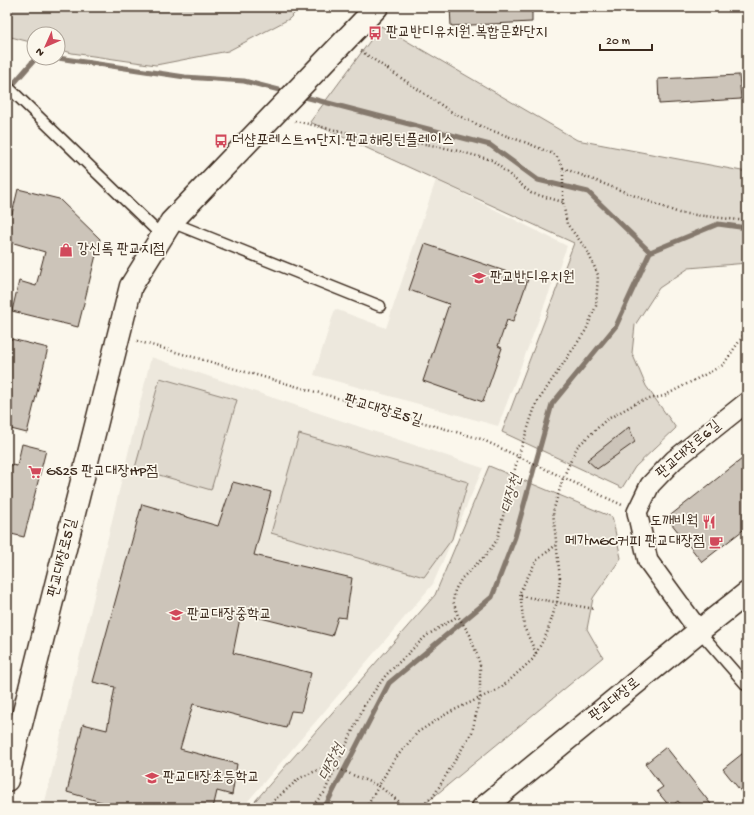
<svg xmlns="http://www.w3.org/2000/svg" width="754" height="815" font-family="'Gochi Hand','Poor Story',sans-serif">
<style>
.built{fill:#ede8dd}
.green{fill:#dfd9ce;stroke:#8d8276}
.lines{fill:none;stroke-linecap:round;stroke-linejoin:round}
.stream{stroke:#85796d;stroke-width:5}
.building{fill:#ccc4b9;stroke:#3b2a1e}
.lane-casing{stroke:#3b2a1e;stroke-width:13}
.street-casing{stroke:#3b2a1e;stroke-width:22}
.secondary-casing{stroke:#3b2a1e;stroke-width:25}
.path{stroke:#3b2a1e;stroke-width:2.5;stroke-dasharray:1 3;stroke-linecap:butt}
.lane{stroke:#fbf7ec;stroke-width:10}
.street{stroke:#fbf7ec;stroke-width:19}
.secondary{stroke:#fbf7ec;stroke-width:22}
.labels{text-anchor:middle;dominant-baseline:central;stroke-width:3.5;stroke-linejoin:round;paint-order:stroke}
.poi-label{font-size:15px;fill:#3b2a1e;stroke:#fbf7ec;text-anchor:start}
.street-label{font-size:15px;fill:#3b2a1e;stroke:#fbf7ec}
.water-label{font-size:16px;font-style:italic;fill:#605246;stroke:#fbf7ec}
</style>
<rect width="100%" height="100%" fill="#fbf7ec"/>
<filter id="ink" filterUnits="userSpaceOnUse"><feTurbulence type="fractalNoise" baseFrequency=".025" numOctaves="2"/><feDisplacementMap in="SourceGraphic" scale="8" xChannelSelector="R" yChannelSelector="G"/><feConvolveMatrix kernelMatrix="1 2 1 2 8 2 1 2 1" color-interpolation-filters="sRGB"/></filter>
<g filter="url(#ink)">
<!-- built -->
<path class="built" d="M436 180 567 246 498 426 314 375 335 309 386 328Z
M151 357 483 468 433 584 242 808H50L44 806Z"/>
<!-- green -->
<path class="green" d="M7 7H301L289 19 228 51 156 65 72 53 58 49V34H34V43L7 36Z
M381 26 577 140 747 172V263L689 268 659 288 635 325 632 353 646 386 676 428 635 467 622 488 502 432 574 243 310 122Z
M160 378 237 400 211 490 135 468Z
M299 434 468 482 452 539 424 577 271 533Z
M489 466 612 517 621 558 593 598 587 629 603 657 420 808H249L435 595Z"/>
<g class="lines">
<!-- stream -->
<path class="stream" d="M58 58 185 77 244 81 287 92
M9 89 36 58
M301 96 490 145 538 180 588 192 650 252
M321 808 327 803 389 683 492 597 515 537 552 404 616 326 650 252 718 224 747 228"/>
</g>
<!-- building -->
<path class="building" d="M450 7H532V22L451 26Z
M739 75 741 99 659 104 658 79Z
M18 189 59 199 100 239 78 327 12 311 19 281 36 286 45 252 7 241V213L12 214Z
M425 244 528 279 513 322 507 320 498 346 502 348 483 402 423 381 449 304 409 290Z
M7 338 48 348 27 433 7 428Z
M629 427 635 442 597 469 587 460Z
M22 444 46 450 24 537 7 533V464L17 466Z
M747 455V527L702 562 667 518Z
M233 482 271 492 254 555 352 578 346 618 338 617 332 636 241 613 233 653 311 673 301 712 291 711 286 728 193 704 180 749 237 764 232 795 217 791 213 808H122L67 792 83 724 107 730 115 687 93 682 142 504 218 526Z
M666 747 714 808H683L678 801 670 807 657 791 663 787 645 764Z
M747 750V799L723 769Z"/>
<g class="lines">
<!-- lane casing -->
<g class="lane-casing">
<path id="lane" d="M7 86 162 236
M171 222 380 306
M699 631 747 686"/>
</g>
<!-- street casing -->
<g class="street-casing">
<path id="street" d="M699 631 648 561 637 512 650 485 674 460 747 402"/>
</g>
<!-- secondary casing -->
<g class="secondary-casing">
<path id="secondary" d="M7 780 131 286 171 222 377 7
M483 808 699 631 747 593"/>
</g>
<!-- path -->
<path class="path" d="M361 51 453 113 487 129 527 143 556 155 563 168V202L567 224 587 250 598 275 596 306 586 330 548 386 536 404 518 457 497 540 486 555 462 578 455 590 453 601 458 616 470 635 480 664V698L472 732 433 797 417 808
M295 121 385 141 426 144 450 149 492 160 531 193 563 202
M563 168 679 213 747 221
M137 341 481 439 622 505
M521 596 595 609
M536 653 524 627 520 592 536 561 556 545
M265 808 300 778 329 765 379 786 407 808
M310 808 324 793 365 704 386 675 426 636 458 616
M366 808 393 761 418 732 448 713 501 688 533 659 547 633 557 602 560 579 553 512 563 478 577 447 606 420 640 401 664 396 723 365 747 330"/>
<!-- lane -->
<use href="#lane" class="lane"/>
<!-- street -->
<use href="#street" class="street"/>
<!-- secondary -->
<use href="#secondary" class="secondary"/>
</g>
</g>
<!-- icons -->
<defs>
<g id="bus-bare" transform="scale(1.08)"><path d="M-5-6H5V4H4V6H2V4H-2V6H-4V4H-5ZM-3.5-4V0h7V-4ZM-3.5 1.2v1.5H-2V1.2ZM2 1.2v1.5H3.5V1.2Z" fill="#d1495b" stroke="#fbf7ec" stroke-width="2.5" paint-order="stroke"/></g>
<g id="shop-bare" transform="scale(1.08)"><path d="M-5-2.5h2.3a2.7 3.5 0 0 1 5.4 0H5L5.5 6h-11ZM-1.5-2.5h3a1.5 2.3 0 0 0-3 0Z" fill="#d1495b" stroke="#fbf7ec" stroke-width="2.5" paint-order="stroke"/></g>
<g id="school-bare" transform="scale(1.08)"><path d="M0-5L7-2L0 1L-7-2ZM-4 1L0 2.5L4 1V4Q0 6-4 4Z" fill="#d1495b" stroke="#fbf7ec" stroke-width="2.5" paint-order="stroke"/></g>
<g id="supermarket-bare" transform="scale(1.08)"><path d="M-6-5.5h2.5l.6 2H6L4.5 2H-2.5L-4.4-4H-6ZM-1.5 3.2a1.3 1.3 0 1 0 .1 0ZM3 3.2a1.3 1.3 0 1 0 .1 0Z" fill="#d1495b" stroke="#fbf7ec" stroke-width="2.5" paint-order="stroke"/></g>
<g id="restaurant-bare" transform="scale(1.08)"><path d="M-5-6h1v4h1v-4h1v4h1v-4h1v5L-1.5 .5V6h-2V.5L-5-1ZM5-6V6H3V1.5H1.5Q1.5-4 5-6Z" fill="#d1495b" stroke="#fbf7ec" stroke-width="2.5" paint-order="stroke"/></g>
<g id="cafe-bare" transform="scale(1.08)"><path d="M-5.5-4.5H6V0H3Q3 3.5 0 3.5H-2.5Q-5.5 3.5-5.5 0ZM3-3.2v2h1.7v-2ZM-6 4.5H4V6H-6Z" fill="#d1495b" stroke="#fbf7ec" stroke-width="2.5" paint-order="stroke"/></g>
</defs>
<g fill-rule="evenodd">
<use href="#bus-bare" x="375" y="33"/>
<use href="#bus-bare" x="221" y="141"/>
<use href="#shop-bare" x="66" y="250"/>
<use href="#school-bare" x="479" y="278"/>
<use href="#supermarket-bare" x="35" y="472"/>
<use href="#restaurant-bare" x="709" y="522"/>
<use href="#cafe-bare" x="716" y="542"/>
<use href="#school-bare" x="176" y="615"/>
<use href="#school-bare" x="152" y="778"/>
</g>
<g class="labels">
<!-- poi labels -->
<g class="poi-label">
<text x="386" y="33">판교반디유치원.복합문화단지</text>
<text x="232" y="141">더샵포레스트11단지.판교해링턴플레이스</text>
<text x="77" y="250">강신록 판교지점</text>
<text x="490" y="278">판교반디유치원</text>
<text x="46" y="472">GS25 판교대장HP점</text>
<text x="698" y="522" text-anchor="end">도깨비웍</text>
<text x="705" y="542" text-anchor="end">메가MGC커피 판교대장점</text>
<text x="187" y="615">판교대장중학교</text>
<text x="163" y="778">판교대장초등학교</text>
</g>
<!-- street labels -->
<g class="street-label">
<text transform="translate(383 411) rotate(16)">판교대장로5길</text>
<text transform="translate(689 450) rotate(-41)">판교대장로6길</text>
<text transform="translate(63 558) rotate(-76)">판교대장로5길</text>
<text transform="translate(615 700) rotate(-39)">판교대장로</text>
</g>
<!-- water labels -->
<g class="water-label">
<text transform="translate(513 494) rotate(-74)">대장천</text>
<text transform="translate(333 763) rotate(-63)">대장천</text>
</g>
</g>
<!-- margin -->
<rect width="754" height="815" fill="none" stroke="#fbf7ec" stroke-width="24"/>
<rect x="12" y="12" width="730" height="791" fill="none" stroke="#3b2a1e" stroke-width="1.5" filter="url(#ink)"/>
<!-- north arrow -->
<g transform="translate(46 46) rotate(225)"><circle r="19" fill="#fbf7ec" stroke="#aea59a"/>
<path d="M0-3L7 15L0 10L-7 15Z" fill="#d1495b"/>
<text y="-6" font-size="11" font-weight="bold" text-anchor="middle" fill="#3b2a1e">N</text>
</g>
<!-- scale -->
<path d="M600 44v6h52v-6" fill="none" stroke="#3b2a1e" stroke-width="2"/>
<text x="606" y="44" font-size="12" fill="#3b2a1e" stroke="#fbf7ec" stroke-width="3" paint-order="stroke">20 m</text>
</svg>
